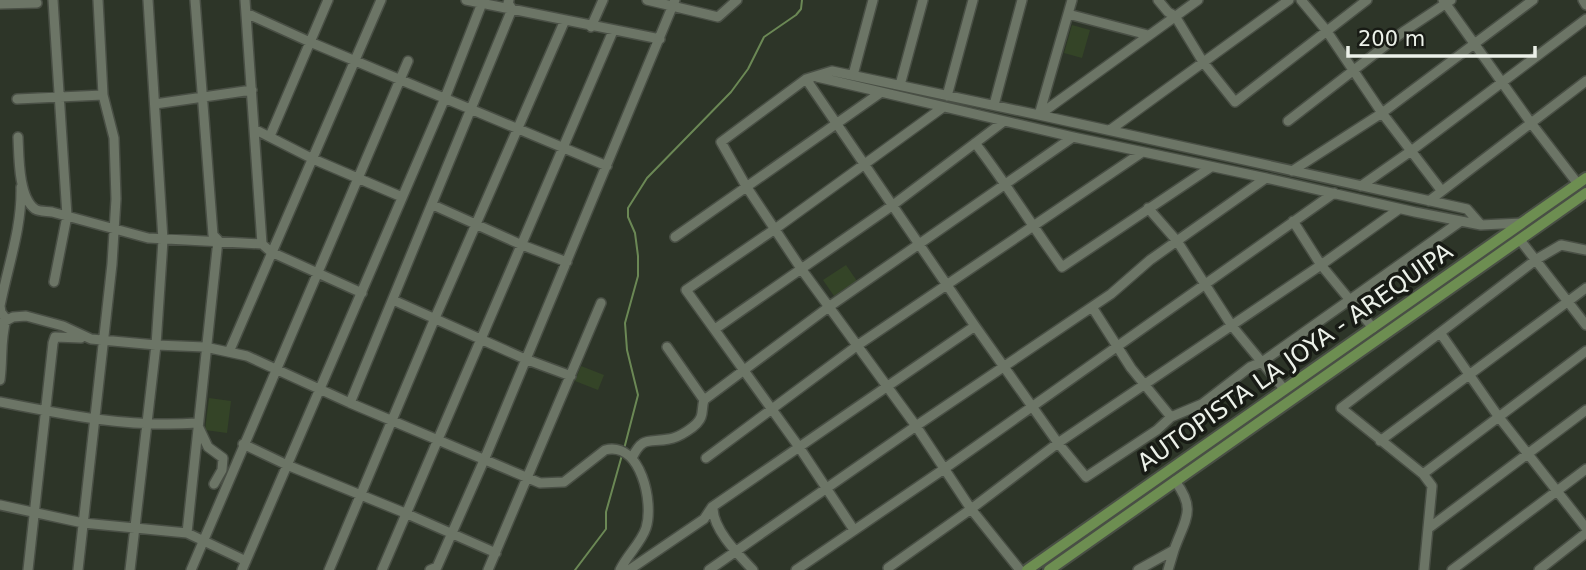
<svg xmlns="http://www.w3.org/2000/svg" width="1586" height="570" font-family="'DejaVu Sans',sans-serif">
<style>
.garden{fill:#344427}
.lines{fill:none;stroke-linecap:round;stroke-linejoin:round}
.stream{stroke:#6b8855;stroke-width:2}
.minor-casing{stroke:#494f45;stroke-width:12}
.major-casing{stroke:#494f45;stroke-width:14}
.minor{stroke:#6c7566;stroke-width:9}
.major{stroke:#6d8e51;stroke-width:10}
.labels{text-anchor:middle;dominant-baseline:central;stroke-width:7;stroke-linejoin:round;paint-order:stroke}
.street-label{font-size:24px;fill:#ecf1e9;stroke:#181b15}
</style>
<rect width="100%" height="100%" fill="#2d3528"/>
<!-- garden -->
<path class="garden" d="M1072 25 1090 30 1082 58 1064 53Z
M846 265 857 281 834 296 823 280Z
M581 366 604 375 598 390 575 381Z
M209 398 231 401 227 433 205 430Z"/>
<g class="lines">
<!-- stream -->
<path class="stream" d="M624 449 638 395 627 350 625 323 638 276V256L635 233 628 217V208L647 178 731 92 748 69 764 37 796 15 801 9 802 0
M575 570 606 529V512L622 455"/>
<!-- minor casing -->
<g class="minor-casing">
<path id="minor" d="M53 0 67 216 54 282
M245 0 262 244
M466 0 660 39
M647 0 718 17 737 0
M1072 0 1039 115 1467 209 1481 225
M1158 0 1168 12 1175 16 1203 62 1235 102 1367 0
M1301 0 1326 30 1382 113 1441 190
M1443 0 1531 123 1578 184
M1583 0 1586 5
M0 4 37 3
M246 13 310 42 607 166
M1068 14 1148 35
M591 27 603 0
M853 75 873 0
M817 77 1073 137 1266 178 1415 212 1481 225 1522 223
M806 79 975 326 1058 443 1086 477 1157 430 1171 417 1202 404 1250 367 1262 362 1461 221
M900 85 923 0
M947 96 973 0
M17 99 103 95
M155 104 252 90
M994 105 1022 0
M1288 121 1403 32 1451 0
M254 129 313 159 402 197
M1110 130 1289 0
M270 136 328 0
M18 137C19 155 18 197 35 209 40 212 47 211 52 212L148 238 262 244 271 252 362 293
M975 143C1006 183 1032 226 1062 267L1211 167
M1292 171 1382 113 1533 0
M1361 186 1411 151 1586 19
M1429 201 1586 81
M433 205 522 245 567 262
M1148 208 1177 241 1232 326 1284 389
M1293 221 1321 265 1373 328
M675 237 880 93
M1520 240 1586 325
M393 300 525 359 571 376
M1092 307 1131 368 1171 417
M0 324 13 317 26 316 63 326 91 339 156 345 205 347 247 356 350 403 540 483 564 482 605 450C641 441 654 503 646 528 641 543 627 555 620 570
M715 329 893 205 1003 122
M1441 334 1498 416 1586 528
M667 347 704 400
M229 352 381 0
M0 380C3 357 0 342 6 319L1 312 0 306C8 265 22 228 21 187
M0 402C65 415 130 428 197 423
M350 403 512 9 508 3 509 0
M199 428 208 447 223 458 222 470 214 484
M1380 441 1586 288
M243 444 287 465 405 513 496 553
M632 458C643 435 649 443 669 439 678 438 698 426 701 417 703 412 702 406 704 400L830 306 1073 137
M706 458 858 345 1141 153
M1423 474 1586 351
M0 505 83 523 187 533 246 561
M713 509C714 531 739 555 753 570
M1429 528 1586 410
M854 530 799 447 686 290 775 229 942 108
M187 533 218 240 213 235 195 0
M888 568 971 509 1058 443 1321 265 1399 209
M28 570 53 343 55 337 81 338
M78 570 112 264 116 199 114 138 103 95 98 0
M130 570 156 345 163 240 148 0
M191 570 408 61
M242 570 445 98 482 3
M329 570 435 318 565 20
M382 570 613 31
M430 570 437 567 485 458 675 0
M488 570 601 303
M629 570 704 519 712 507 975 326
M709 570 916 426 1111 294 1150 260 1266 178
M796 570 944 469 1334 193
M1020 570 971 509 916 426 802 270 746 186 721 142 806 79 832 71 1039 115 1198 0
M1138 570 1174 550C1185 519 1197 510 1175 481
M1168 570 1174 550
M1424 570 1432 486 1423 474 1341 408 1537 259 1561 245 1586 250
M1452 570 1586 469
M1539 570 1586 533"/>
</g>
<!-- major casing -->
<g class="major-casing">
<path id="major" d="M1027 570 1586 178
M1049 570 1586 193"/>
</g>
<!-- minor -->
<use href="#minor" class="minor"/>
<!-- major -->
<use href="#major" class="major"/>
</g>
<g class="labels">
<!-- street labels -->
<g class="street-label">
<text transform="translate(1295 357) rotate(-35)">AUTOPISTA LA JOYA - AREQUIPA</text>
</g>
</g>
<!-- scale -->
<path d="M1348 46v10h187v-10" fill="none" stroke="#ecf1e9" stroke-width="3.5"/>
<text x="1358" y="46" font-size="21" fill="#ecf1e9" stroke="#181b15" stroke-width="5" paint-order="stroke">200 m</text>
</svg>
